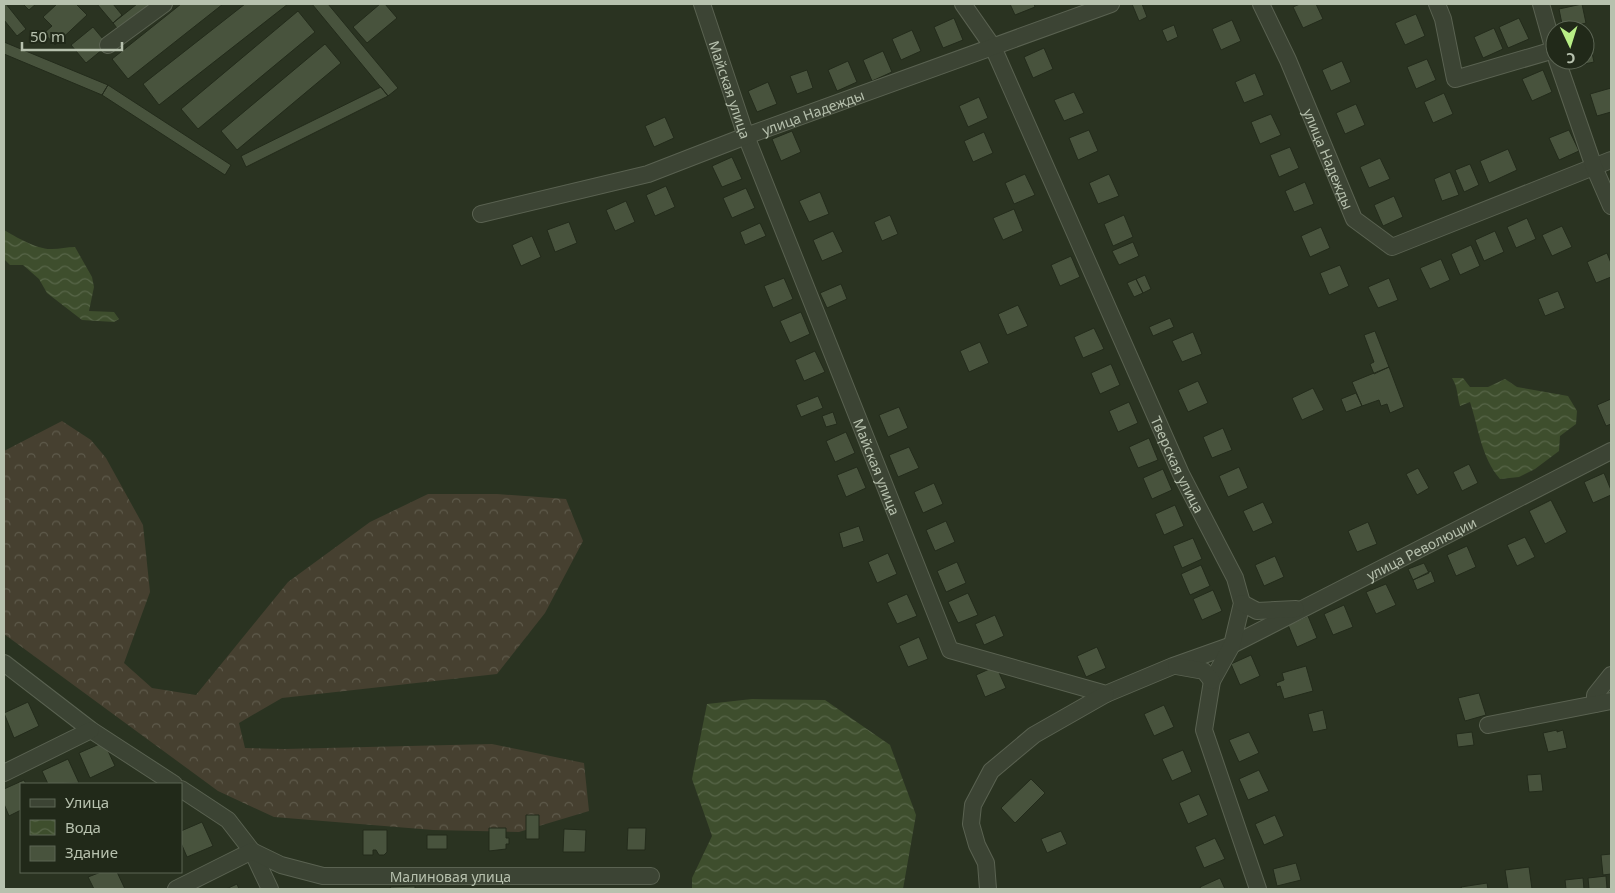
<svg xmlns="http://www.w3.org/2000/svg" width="1615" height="893" font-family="'Noto Sans',sans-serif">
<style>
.forest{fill:url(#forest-crowns)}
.water{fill:url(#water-waves)}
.building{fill:#48533d;stroke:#232b1b}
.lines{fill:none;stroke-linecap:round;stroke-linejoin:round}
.minor-casing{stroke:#5a6251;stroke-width:18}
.minor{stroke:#3c4434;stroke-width:16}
.labels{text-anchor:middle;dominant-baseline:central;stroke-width:4;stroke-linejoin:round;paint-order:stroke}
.street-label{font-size:14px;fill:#b7c1ae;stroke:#212919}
</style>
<defs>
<pattern id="forest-crowns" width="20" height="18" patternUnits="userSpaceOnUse" patternTransform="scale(1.25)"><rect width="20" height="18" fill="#464030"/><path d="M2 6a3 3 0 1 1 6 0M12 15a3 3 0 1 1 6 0" fill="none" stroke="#5e5a4b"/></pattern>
<pattern id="water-waves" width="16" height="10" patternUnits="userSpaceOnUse" patternTransform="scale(1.25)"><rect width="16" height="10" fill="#3e4e2d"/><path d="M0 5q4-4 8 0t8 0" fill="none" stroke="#586649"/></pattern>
</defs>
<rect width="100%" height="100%" fill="#2a3321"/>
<!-- forest -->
<path class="forest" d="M62 421 91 440 106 458 143 525 150 592 124 663 152 688 196 695 288 582 370 522 428 494H497L566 499 583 541 545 613 497 674 282 698 239 723 245 748 284 749 492 744 584 763 589 811 519 832 433 830 274 817 218 791 4 634V451Z"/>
<!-- water -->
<path class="water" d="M4 230C16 237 38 250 52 249 60 249 67 247 75 247L92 277 94 287 89 311 114 312 119 319 114 322 82 320 47 293 39 279 23 265H10L4 259Z
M1452 378H1463L1470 387H1488L1505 379 1517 387 1568 396 1577 411 1576 424 1560 436 1559 451 1535 469 1519 477 1500 479C1481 457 1479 429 1470 402L1460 406C1457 396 1458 387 1452 378Z
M752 699 825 700 890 745 916 815 903 889H692V878L712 836 692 779 707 704Z"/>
<!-- building -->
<path class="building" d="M4 4H6L26 29 17 36 4 20Z
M23 4H36L29 10Z
M57 4H76L87 15 55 45 44 33 52 26 43 17Z
M97 4H113L122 15 113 23Z
M137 4H157L120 32 113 23Z
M181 4H223L128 79 112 59Z
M245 4H288L159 105 143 84Z
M312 4H328L398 88 388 96Z
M380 4H385L397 18 367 43 353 27Z
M1010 4H1034L1035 7 1015 15Z
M1132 4H1142L1147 17 1139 21Z
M1300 4H1316L1323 19 1303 28 1293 7Z
M1582 4 1586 23 1563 29 1559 9Z
M298 11 315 32 198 129 181 109Z
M1416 14 1425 36 1405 45 1395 23Z
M954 18 963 40 943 48 934 27Z
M1519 18 1529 39 1508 48 1499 27Z
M1232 20 1241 41 1221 50 1212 29Z
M1174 25 1178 37 1167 42 1162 30Z
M93 27 108 45 86 63 71 45Z
M1494 28 1503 49 1483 58 1474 37Z
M912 30 921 51 901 60 892 39Z
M4 42 108 85 102 95 4 54Z
M325 44 341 63 237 150 221 131Z
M1044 48 1053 69 1033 78 1024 57Z
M1591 48 1594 62 1575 66 1574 60H1585V49Z
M883 51 892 72 872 81 863 60Z
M1427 59 1436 80 1416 89 1407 67Z
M848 61 857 82 837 91 828 70Z
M1342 61 1351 82 1331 91 1322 70Z
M807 70 813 88 797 94 790 76Z
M1543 70 1552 92 1532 101 1522 79Z
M1255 73 1264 95 1244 103 1235 82Z
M768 82 777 104 757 112 748 91Z
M108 85 231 165 225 175 102 95Z
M381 87 388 96 246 167 241 156Z
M1611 88V112L1597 116 1590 94Z
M1074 92 1084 113 1064 121 1054 100Z
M1444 93 1453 114 1433 123 1424 102Z
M979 97 988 118 968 127 959 106Z
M1356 104 1365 125 1345 134 1336 113Z
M1271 114 1281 135 1260 144 1251 122Z
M665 117 674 138 654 147 645 126Z
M1089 130 1098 151 1078 160 1069 138Z
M1569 130 1579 151 1559 160 1549 138Z
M792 131 801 152 781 161 772 139Z
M984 132 993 153 973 162 964 141Z
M1290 147 1299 168 1279 177 1270 155Z
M1508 149 1517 170 1489 183 1480 161Z
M732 157 742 179 722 187 712 166Z
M1380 158 1390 179 1369 188 1360 167Z
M1470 164 1479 185 1464 192 1455 170Z
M1450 172 1459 195 1442 201 1434 179Z
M1025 174 1035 195 1014 204 1005 183Z
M1109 174 1119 196 1098 204 1089 183Z
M1305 182 1314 204 1294 212 1285 191Z
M666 186 675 207 655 216 646 195Z
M746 188 755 208 732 218 723 198Z
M820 192 829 214 809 222 799 201Z
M1394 196 1403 217 1383 226 1374 205Z
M626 201 635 222 615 231 606 210Z
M1014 209 1023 231 1003 240 993 218Z
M890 215 898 234 882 241 874 222Z
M1124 215 1133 237 1113 246 1104 224Z
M1527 218 1536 239 1516 248 1507 227Z
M569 222 577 243 555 252 547 230Z
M760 223 766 236 745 245 740 232Z
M1562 226 1572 247 1552 256 1542 235Z
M1321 227 1330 248 1310 257 1301 236Z
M833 231 843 252 822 261 813 240Z
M1495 231 1504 252 1484 261 1475 240Z
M532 236 541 257 521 266 512 245Z
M1133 242 1139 256 1119 265 1112 251Z
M1471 245 1480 266 1460 275 1451 254Z
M1607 253 1611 263V277L1596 283 1587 262Z
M1071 256 1080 277 1060 286 1051 265Z
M1441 259 1450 280 1430 289 1420 268Z
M1340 265 1349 286 1329 295 1320 273Z
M1145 275 1151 289 1143 293 1136 279Z
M784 278 793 299 773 308 764 286Z
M1389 278 1398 300 1378 308 1368 287Z
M1136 279 1143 293 1134 297 1127 283Z
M841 284 847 299 827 308 820 293Z
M1558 291 1565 308 1545 316 1538 299Z
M1018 305 1028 326 1007 335 998 314Z
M801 312 810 334 790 343 780 321Z
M1170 318 1174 327 1153 336 1149 327Z
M1094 328 1104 349 1083 358 1074 337Z
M1375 331 1389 367 1374 374 1370 364 1374 362 1364 335Z
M1193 332 1202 354 1182 362 1172 341Z
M980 342 989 363 969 372 960 351Z
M815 351 825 372 804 381 795 360Z
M1111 364 1120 385 1100 394 1091 373Z
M1389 367 1404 407 1390 413 1387 404 1381 406 1379 400 1362 406 1352 382Z
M1198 381 1208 403 1188 412 1178 390Z
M1313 388 1324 410 1302 420 1292 398Z
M1356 393 1362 406 1346 412 1341 399Z
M818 396 823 408 801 417 796 405Z
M1611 399V424L1606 426 1597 405Z
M1129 402 1138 423 1118 432 1109 411Z
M899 407 908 428 888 437 879 415Z
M833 412 837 424 826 427 822 416Z
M1223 428 1232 450 1212 458 1203 437Z
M846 432 855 453 835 462 826 441Z
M1149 438 1158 460 1138 468 1129 447Z
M909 447 919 468 898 477 889 455Z
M1469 464 1478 483 1462 491 1453 472Z
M857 467 866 488 846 497 837 475Z
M1239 467 1248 488 1228 497 1219 476Z
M1418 468 1429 488 1417 495 1406 474Z
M1163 469 1172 490 1152 499 1143 478Z
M1604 473 1611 490V495L1593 503 1584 482Z
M934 483 943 504 923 513 914 492Z
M1551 500 1567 532 1545 544 1529 511Z
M1263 502 1273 523 1253 532 1243 511Z
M1175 505 1184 526 1164 535 1155 514Z
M946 521 955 542 935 551 926 530Z
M1368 522 1377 544 1357 552 1348 531Z
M859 526 864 541 843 548 839 533Z
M1525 537 1535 557 1517 566 1507 545Z
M1193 538 1202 559 1182 568 1173 546Z
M1467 546 1476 567 1456 576 1447 555Z
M888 553 897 574 877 583 868 562Z
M1275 556 1284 577 1264 586 1255 565Z
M957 562 966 583 946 592 937 571Z
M1424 563 1429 573 1413 580 1408 569Z
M1201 565 1210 586 1190 595 1181 574Z
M1431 571 1435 582 1417 590 1413 580Z
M1386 584 1396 605 1376 614 1366 592Z
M1213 590 1222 611 1202 620 1193 599Z
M968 593 978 615 958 623 948 602Z
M907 594 917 616 897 624 887 603Z
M1344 605 1353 627 1333 635 1324 614Z
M995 615 1004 636 984 645 975 624Z
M1308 616 1317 638 1297 647 1288 625Z
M919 637 928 659 908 667 899 646Z
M1097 647 1106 668 1086 677 1077 656Z
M1251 655 1260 676 1240 685 1231 664Z
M996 666 1006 688 985 697 976 675Z
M1306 666 1313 691 1284 699 1280 686 1277 687 1276 683 1284 680 1282 673Z
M1479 693 1486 715 1465 721 1458 698Z
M28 702 39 726 14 738 4 713Z
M1164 705 1174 727 1154 736 1144 714Z
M1323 710 1327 729 1313 732 1308 714Z
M1557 730V732L1563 730 1567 748 1548 752 1543 733Z
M1249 732 1259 753 1239 762 1229 740Z
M1472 732 1474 745 1458 747 1456 734Z
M104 742 115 766 90 778 79 753Z
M1183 750 1192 772 1172 781 1162 759Z
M68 759 79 783 48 784 42 771Z
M1259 770 1269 791 1248 800 1239 779Z
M1541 774 1543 791 1529 792 1527 775Z
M1031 779 1045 793 1015 823 1001 808Z
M24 780 26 784H21V810L9 816 4 804V789Z
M1199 794 1208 815 1188 824 1179 803Z
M526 815H539V839H526Z
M1275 815 1284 836 1264 845 1255 824Z
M202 822 213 846 187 857 181 843V831Z
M489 828H506V838H509V844H506V849L489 851Z
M628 828H646L645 850H627Z
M564 829 586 830 585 852H563Z
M363 830H387V852L384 855H379L376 850H373V855H363Z
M1061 831 1067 844 1047 853 1041 839Z
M427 835H447V849H427Z
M1215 838 1225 859 1204 868 1195 847Z
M1611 854V874L1603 875 1601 855Z
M1296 863 1301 880 1277 886 1273 869Z
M1529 867 1532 889H1508L1505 870Z
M101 872H117L125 889H94L88 877Z
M1606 876 1607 889H1589L1588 878Z
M1220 878 1225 889H1201L1200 887Z
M1583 878 1584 889H1566L1565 880Z
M1487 883 1488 889H1462L1461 887Z
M237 884 239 889H226Z
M415 886V889H391L390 887Z"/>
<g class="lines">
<!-- minor casing -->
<g class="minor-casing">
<g id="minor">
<path id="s1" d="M702 4 746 136 950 650 1106 694 1173 666 1232 645 1611 451"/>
<path id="s2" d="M963 4 993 47 1181 474 1235 578 1242 603 1232 645 1212 681 1204 730 1258 889"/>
<path id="s3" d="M1261 4 1288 60 1354 219 1392 247 1611 160"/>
<path d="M1437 4 1443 19 1455 79 1554 50"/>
<path d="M1541 4 1555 54"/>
<path d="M108 45 164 4"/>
<path d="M1557 60 1594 167 1611 206"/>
<path id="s4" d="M481 214 648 174 746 136 1111 4"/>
<path d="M1242 603 1257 611 1296 609"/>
<path d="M4 663 91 730 174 784"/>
<path d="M1176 666 1204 671 1212 681"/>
<path d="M1595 704V695L1611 675"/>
<path d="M1488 725 1611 701"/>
<path d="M4 773 91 730"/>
<path d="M181 789 228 820 252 851 270 889"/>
<path id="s5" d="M176 889 252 851 281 865 323 876H651"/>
<path d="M988 889 986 863 977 845 971 824 973 805 991 771 1034 735 1106 694"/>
</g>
</g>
<!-- minor -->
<use href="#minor" class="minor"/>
</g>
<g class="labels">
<!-- street labels -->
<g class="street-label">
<text stroke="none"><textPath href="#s1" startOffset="90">Майская улица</textPath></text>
<text stroke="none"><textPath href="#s4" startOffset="348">улица Надежды</textPath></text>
<text stroke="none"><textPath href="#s3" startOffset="169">улица Надежды</textPath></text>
<text stroke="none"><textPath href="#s2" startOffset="509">Тверская улица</textPath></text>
<text stroke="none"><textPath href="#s1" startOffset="495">Майская улица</textPath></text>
<text stroke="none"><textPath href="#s1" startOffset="1202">улица Революции</textPath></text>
<text stroke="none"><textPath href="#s5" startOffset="288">Малиновая улица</textPath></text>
</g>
</g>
<!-- border -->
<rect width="1615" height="893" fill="none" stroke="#b7c1ae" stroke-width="10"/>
<!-- legend -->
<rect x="20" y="783" width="162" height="90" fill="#212919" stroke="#5d6655"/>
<rect x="30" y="799" width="25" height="8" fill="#3c4434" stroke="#5d6655"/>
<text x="65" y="808" font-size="15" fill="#b7c1ae">Улица</text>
<rect x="30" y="820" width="25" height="15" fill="url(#water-waves)" stroke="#5d6655"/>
<text x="65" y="833" font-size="15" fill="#b7c1ae">Вода</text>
<rect x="30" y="846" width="25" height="15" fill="#48533d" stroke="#5d6655"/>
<text x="65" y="858" font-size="15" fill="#b7c1ae">Здание</text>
<!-- north arrow -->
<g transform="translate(1570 45) rotate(176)"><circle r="24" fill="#212919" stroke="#5d6655"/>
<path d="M0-4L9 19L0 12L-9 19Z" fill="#b8ee86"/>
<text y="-8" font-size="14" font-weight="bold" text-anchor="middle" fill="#b7c1ae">С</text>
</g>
<!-- scale -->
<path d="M22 42v8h100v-8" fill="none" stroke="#b7c1ae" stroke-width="2.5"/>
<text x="30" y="42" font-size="15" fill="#b7c1ae" stroke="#212919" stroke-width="4" paint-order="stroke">50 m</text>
</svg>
